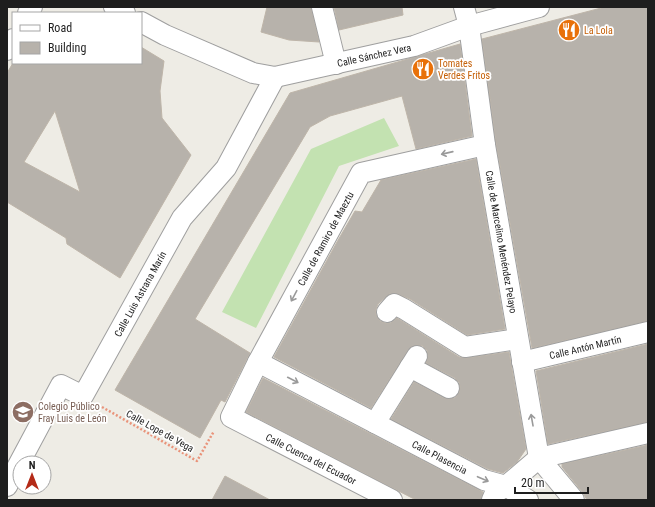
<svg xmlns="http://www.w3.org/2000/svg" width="655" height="507" font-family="'Roboto Condensed',sans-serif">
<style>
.grass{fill:#c3e2b1}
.building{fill:#b7b2ab;stroke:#beb5a9;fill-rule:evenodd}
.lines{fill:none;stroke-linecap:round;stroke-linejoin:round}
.street-casing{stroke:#9f9f9f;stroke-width:22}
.path{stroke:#e9937a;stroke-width:2.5;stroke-dasharray:2 2;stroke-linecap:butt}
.street{stroke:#fff;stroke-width:20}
.oneway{stroke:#9a9a9a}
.labels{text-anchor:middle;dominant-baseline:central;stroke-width:3.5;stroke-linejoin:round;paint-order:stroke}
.food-label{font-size:10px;fill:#c56008;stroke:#fff;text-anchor:start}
.street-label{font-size:10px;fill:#1e1e1e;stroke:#fff}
.education-label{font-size:10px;fill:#785e54;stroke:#fff;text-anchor:start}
</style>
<rect width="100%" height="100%" fill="#eeece5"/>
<!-- grass -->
<path class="grass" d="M384 118 399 146 339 166 256 328 222 312 311 149Z"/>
<!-- building -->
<path class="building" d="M267 7H311L319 42 289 40 261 32Z
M334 7H402L403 15 339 30Z
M605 7H648V321L532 348 496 143 482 39Z
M460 44 472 136 416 149 402 96 330 116 310 127 195 319 250 353 225 402 221 400 200 438 115 390 290 93Z
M141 47 164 61 160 91 162 118 191 155 120 278 67 244 66 238 7 202V73L13 63H141ZM55 111 80 192 24 162Z
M476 159 505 329 467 335 410 299 395 293 389 294 378 304 376 309V315L380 321 385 323H391L397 318 459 357 467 358 509 352 526 449 517 462 503 473 488 469 391 419 414 382 444 398 449 399 455 398 459 393 460 387 459 382 455 378 426 363 428 356 427 350 423 346 417 345 412 346 408 350 371 408 274 357 337 242 355 211 362 212 381 180Z
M648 344V422L548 444 536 371Z
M263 378 483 492 481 500H416L246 412Z
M648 445V500H587L583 493 562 467V464Z
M225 476 270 500H212Z"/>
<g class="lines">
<!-- street casing -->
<g class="street-casing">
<g id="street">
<path d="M114 7 125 13"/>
<path d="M322 7 336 64"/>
<path id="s1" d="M464 7 469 26 485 145 539 458 574 500"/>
<path d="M28 13 32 7"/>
<path id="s2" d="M141 22 165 35 253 73 275 77 414 46 469 26 539 7"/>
<path d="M7 50 13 39"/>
<path d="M387 312 394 304 404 309 465 347 518 339"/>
<path id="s3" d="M258 362 484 480 506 486"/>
<path id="s4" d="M522 362 648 332"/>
<path d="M410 367 449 388"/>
<path d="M375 423 417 356"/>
<path id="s5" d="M7 486 61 385 83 396 182 218 226 168 275 77"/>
<path id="s6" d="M392 500 231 417 258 362 361 173 485 145"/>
<path d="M492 500 495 493 506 486"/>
<path d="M528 500 506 486 539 458 648 433"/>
</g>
</g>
<!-- path -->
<path class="path" d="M102 407 197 461 214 431"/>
<!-- street -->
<use href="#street" class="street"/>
</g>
<!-- one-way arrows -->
<defs><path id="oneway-shaft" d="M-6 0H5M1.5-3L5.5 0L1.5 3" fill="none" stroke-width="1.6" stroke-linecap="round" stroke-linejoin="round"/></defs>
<g class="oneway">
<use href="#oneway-shaft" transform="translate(447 153) rotate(167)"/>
<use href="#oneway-shaft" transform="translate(294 296) rotate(118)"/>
<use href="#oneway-shaft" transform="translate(293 380) rotate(27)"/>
<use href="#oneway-shaft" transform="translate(532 420) rotate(-100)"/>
<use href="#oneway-shaft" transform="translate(483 479) rotate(23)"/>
</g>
<!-- icons -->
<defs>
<g id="restaurant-disc" transform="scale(1.15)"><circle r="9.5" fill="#e8710a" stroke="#fff"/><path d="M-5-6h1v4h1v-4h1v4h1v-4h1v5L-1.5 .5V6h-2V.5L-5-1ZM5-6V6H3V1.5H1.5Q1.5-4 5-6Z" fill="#fff"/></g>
<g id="school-disc" transform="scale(1.15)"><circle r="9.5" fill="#8d6e63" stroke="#fff"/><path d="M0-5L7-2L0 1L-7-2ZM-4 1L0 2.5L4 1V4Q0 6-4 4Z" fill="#fff"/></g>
</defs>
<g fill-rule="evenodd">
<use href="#restaurant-disc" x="569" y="30"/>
<use href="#restaurant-disc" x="423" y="69"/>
<use href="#school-disc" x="23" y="412"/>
</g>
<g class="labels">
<!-- food labels -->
<g class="food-label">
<text x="584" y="30">La Lola</text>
<text x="438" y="63">Tomates<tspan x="438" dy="12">Verdes Fritos</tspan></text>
</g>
<!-- street labels -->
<g class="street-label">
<text stroke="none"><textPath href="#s2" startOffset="247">Calle Sánchez Vera</textPath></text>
<text stroke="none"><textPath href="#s6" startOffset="383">Calle de Ramiro de Maeztu</textPath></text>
<text stroke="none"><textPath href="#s1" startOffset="238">Calle de Marcelino Menéndez Pelayo</textPath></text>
<text stroke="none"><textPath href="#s5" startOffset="256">Calle Luis Astrana Marín</textPath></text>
<text stroke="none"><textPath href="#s4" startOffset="65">Calle Antón Martín</textPath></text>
<text transform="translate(160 431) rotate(29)">Calle Lope de Vega</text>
<text stroke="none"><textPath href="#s3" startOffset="205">Calle Plasencia</textPath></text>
<text transform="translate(311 459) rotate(27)">Calle Cuenca del Ecuador</text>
</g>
<!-- education labels -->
<g class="education-label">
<text x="38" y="406">Colegio Público<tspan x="38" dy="12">Fray Luis de León</tspan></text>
</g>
</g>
<!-- border -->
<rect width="655" height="507" fill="none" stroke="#1e1e1e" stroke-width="16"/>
<!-- legend -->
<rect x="12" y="12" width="130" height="52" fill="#ffffff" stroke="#a5a5a5"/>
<rect x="20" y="25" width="20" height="6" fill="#ffffff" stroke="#a5a5a5"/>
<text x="48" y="32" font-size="12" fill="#1e1e1e">Road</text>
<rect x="20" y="42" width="20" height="12" fill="#b7b2ab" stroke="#a5a5a5"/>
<text x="48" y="52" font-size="12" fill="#1e1e1e">Building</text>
<!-- north arrow -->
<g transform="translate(32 475)"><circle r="19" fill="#ffffff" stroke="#a5a5a5"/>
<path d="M0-3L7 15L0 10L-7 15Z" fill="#b42a17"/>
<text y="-6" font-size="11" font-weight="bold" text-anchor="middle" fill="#1e1e1e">N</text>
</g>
<!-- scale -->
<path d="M515 487v6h73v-6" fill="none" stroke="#1e1e1e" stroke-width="2"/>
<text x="521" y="487" font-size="12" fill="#1e1e1e" stroke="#ffffff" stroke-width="3" paint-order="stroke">20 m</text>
</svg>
